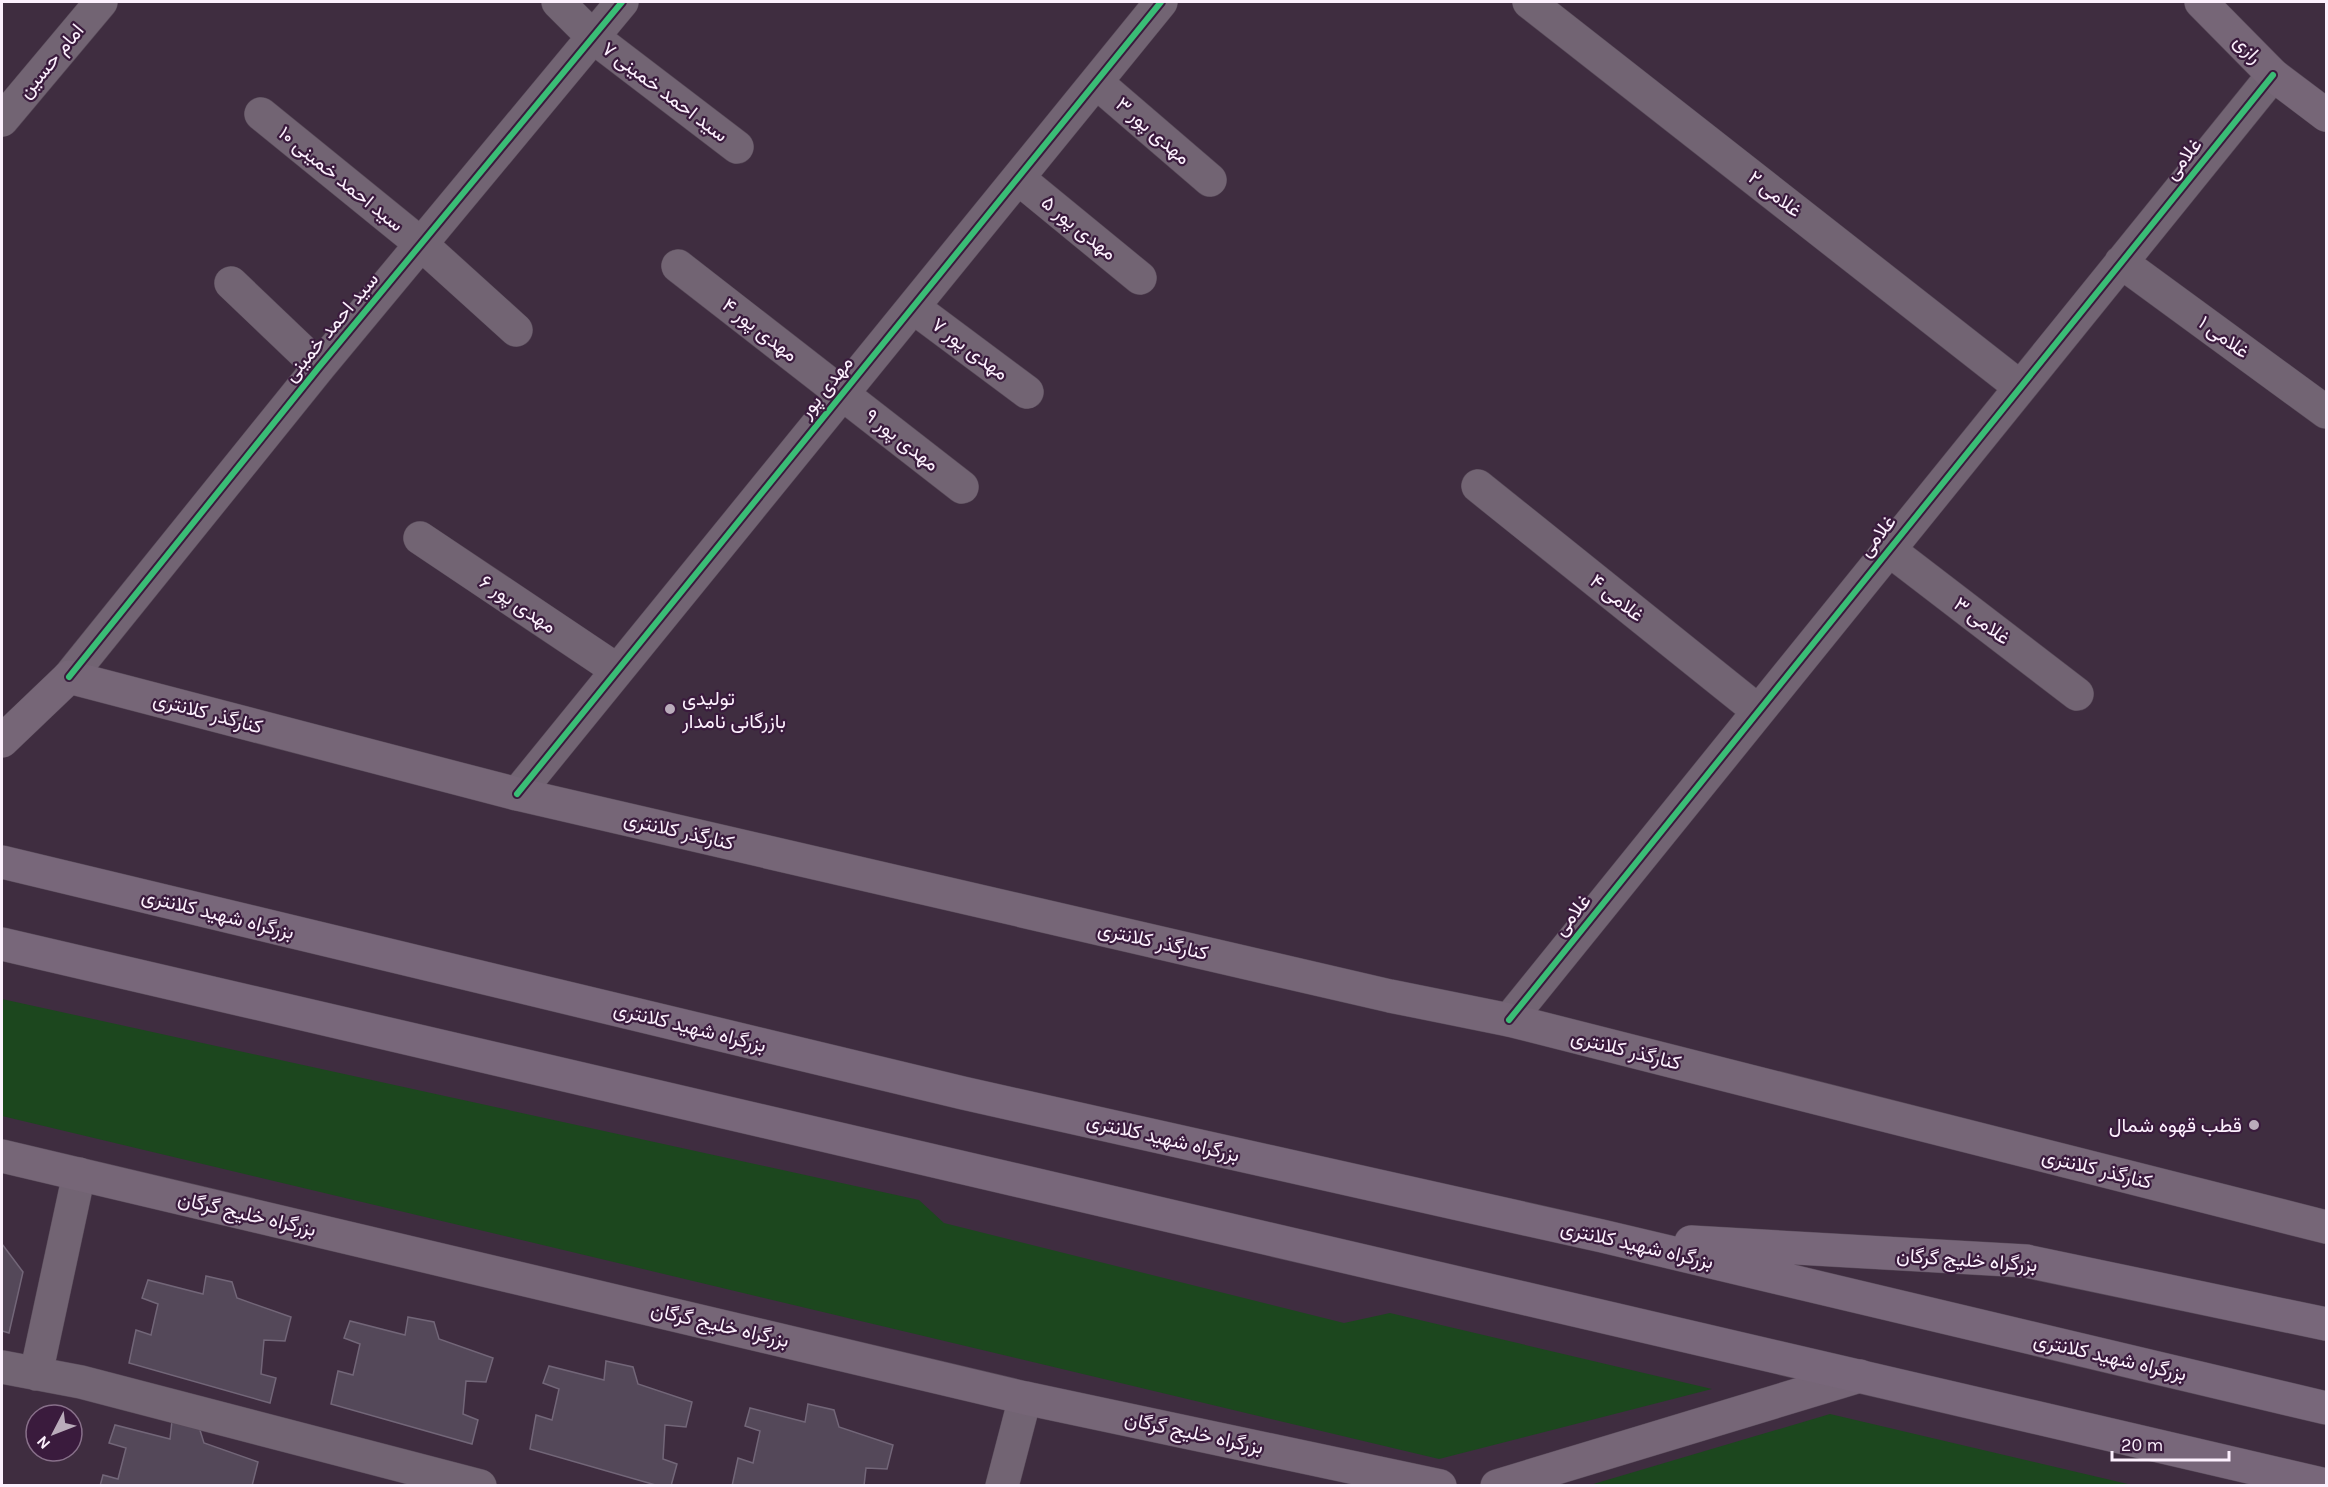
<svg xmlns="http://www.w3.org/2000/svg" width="2328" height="1487" font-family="Karla,Vazirmatn,sans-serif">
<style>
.green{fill:#1c471e}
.building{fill:#544859;stroke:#726678;stroke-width:1.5}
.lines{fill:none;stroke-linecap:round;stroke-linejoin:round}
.minor-casing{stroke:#584a59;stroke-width:34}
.major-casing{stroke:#584a59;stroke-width:34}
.highway-casing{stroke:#584a59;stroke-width:34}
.minor{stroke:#726473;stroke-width:33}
.major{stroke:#766677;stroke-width:33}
.highway{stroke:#78677a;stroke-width:33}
.cycleway-casing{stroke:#3a1b3d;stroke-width:10}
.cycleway{stroke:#3abd76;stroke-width:6}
.poi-dot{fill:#baacbb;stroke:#3a1b3d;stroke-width:2}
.labels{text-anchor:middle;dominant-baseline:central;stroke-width:4.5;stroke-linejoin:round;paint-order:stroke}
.street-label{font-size:20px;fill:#fcf0fd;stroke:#3a1b3d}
.poi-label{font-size:20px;fill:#fcf0fd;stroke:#3a1b3d;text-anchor:start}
</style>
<rect width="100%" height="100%" fill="#3f2d40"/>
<!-- green -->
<path class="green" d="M2 999 919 1200 944 1223 1344 1323 1390 1313 1712 1389 1439 1459 2 1116Z
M1830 1414 2132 1485H1590Z"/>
<!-- building -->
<path class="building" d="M2 1244 23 1272 9 1333 2 1331Z
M206 1276 232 1282 237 1298 291 1317 285 1341 264 1340 261 1374 276 1378 270 1403 129 1363 136 1330 151 1335 158 1304 142 1298 148 1280 203 1294Z
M408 1317 434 1322 439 1339 493 1358 486 1382 466 1381 463 1414 478 1420 472 1444 331 1404 338 1371 353 1375 360 1344 344 1338 350 1321 405 1335Z
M606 1361 633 1367 638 1384 692 1402 686 1427 665 1425 663 1459 677 1464 671 1486H659L530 1449 536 1415 552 1420 559 1389 543 1383 549 1366 604 1380Z
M808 1404 834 1410 839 1427 893 1445 887 1469 866 1468 864 1486H732L738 1458 753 1463 760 1431 745 1426 750 1408 805 1422Z
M172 1421 199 1427 204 1443 258 1462 252 1486H100L103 1475 118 1479 126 1448 109 1443 115 1425 170 1439Z"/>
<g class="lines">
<!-- minor casing -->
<g class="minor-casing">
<path id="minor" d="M558 2 593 37 737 147
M1529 2 2020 387
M1096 82 1210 180
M261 114 421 244 516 330
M2 120 101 2
M1018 178 1140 278
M2121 262 2326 412
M678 266 962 487
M231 283 319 367
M913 307 1027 392
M1478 486 1757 710
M420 538 617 670
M1888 549 2077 694
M69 677 319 367 622 2
M517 794 1161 2
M1509 1020 2273 75
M2 1367 81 1382 480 1486
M36 1374 79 1174
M1002 1486 1025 1398"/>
</g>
<!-- major casing -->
<g class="major-casing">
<path id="major" d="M2201 2 2273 75 2326 115
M2 741 69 677 517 794 1390 996 1509 1020 2326 1227
M2 1156 1025 1398 1440 1486
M1497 1486 1860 1376"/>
</g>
<!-- highway casing -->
<g class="highway-casing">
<path id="highway" d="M2 862 963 1093 1602 1236 2326 1408
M2 944 2326 1485
M1691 1242 2026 1261 2326 1324"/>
</g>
<!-- minor -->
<use href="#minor" class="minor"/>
<!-- major -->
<use href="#major" class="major"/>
<!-- highway -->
<use href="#highway" class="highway"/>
<!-- cycleway casing -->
<g class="cycleway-casing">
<path id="cycleway" d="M69 677 319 367 622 2
M517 794 1161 2
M1509 1020 2273 75"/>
</g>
<!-- cycleway -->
<use href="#cycleway" class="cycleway"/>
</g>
<!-- markers -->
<g class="poi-dot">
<circle cx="670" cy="709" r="6"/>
<circle cx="2254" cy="1125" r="6"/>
</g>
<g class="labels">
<!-- street labels -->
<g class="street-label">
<text transform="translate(2248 49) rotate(46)">رازی</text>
<text transform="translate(51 61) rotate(-50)">امام حسین</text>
<text transform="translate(665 92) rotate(37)">سید احمد خمینی ۷</text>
<text transform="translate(1153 131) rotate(41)">۳ مهدی پور</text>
<text transform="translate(2183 159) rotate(-51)">غلامی</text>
<text transform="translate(341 179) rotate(39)">سید احمد خمینی ۱۰</text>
<text transform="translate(1775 194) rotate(38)">غلامی ۲</text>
<text transform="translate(1079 228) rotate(39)">۵ مهدی پور</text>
<text transform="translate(331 327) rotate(-50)">سید احمد خمینی</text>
<text transform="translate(760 330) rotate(38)">۴ مهدی پور</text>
<text transform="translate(2224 337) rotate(36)">غلامی ۱</text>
<text transform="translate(970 349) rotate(37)">۷ مهدی پور</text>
<text transform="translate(826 387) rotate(-51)">مهدی پور</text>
<text transform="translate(902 440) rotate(38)">۹ مهدی پور</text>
<text transform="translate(1877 536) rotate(-51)">غلامی</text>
<text transform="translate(1617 598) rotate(39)">غلامی ۴</text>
<text transform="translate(518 604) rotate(34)">۶ مهدی پور</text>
<text transform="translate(1982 621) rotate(37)">غلامی ۳</text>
<text transform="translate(208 713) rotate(15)">کنارگذر کلانتری</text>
<text transform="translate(679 831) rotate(13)">کنارگذر کلانتری</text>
<text transform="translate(218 914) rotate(14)">بزرگراه شهید کلانتری</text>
<text transform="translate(1572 915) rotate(-51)">غلامی</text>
<text transform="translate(1153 941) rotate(13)">کنارگذر کلانتری</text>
<text transform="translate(690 1027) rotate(14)">بزرگراه شهید کلانتری</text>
<text transform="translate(1626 1050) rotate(14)">کنارگذر کلانتری</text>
<text transform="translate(1163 1138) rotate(13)">بزرگراه شهید کلانتری</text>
<text transform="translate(2097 1169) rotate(14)">کنارگذر کلانتری</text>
<text transform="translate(247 1214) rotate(13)">بزرگراه خلیج گرگان</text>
<text transform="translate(1637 1245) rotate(13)">بزرگراه شهید کلانتری</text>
<text transform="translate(1967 1260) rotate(4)">بزرگراه خلیج گرگان</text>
<text transform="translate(720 1325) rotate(13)">بزرگراه خلیج گرگان</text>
<text transform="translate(2110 1357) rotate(13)">بزرگراه شهید کلانتری</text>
<text transform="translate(1194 1433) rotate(12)">بزرگراه خلیج گرگان</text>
</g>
<!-- poi labels -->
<g class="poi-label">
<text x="682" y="698">تولیدی<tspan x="682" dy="23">بازرگانی نامدار</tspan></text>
<text x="2242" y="1125" text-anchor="end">قطب قهوه شمال</text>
</g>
</g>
<!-- border -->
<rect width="2328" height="1487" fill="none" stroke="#fcf0fd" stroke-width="6"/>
<!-- north arrow -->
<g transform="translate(54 1433) rotate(228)"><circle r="28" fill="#3a1b3d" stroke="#88708a" stroke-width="1.5"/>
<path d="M0-4.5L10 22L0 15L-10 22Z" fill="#baacbb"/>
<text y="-9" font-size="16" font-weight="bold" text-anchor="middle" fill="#fcf0fd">N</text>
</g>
<!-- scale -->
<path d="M2112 1451v9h117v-9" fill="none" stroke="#fcf0fd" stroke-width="3"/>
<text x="2121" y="1451" font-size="18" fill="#fcf0fd" stroke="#3a1b3d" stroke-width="4.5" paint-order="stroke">20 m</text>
</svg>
